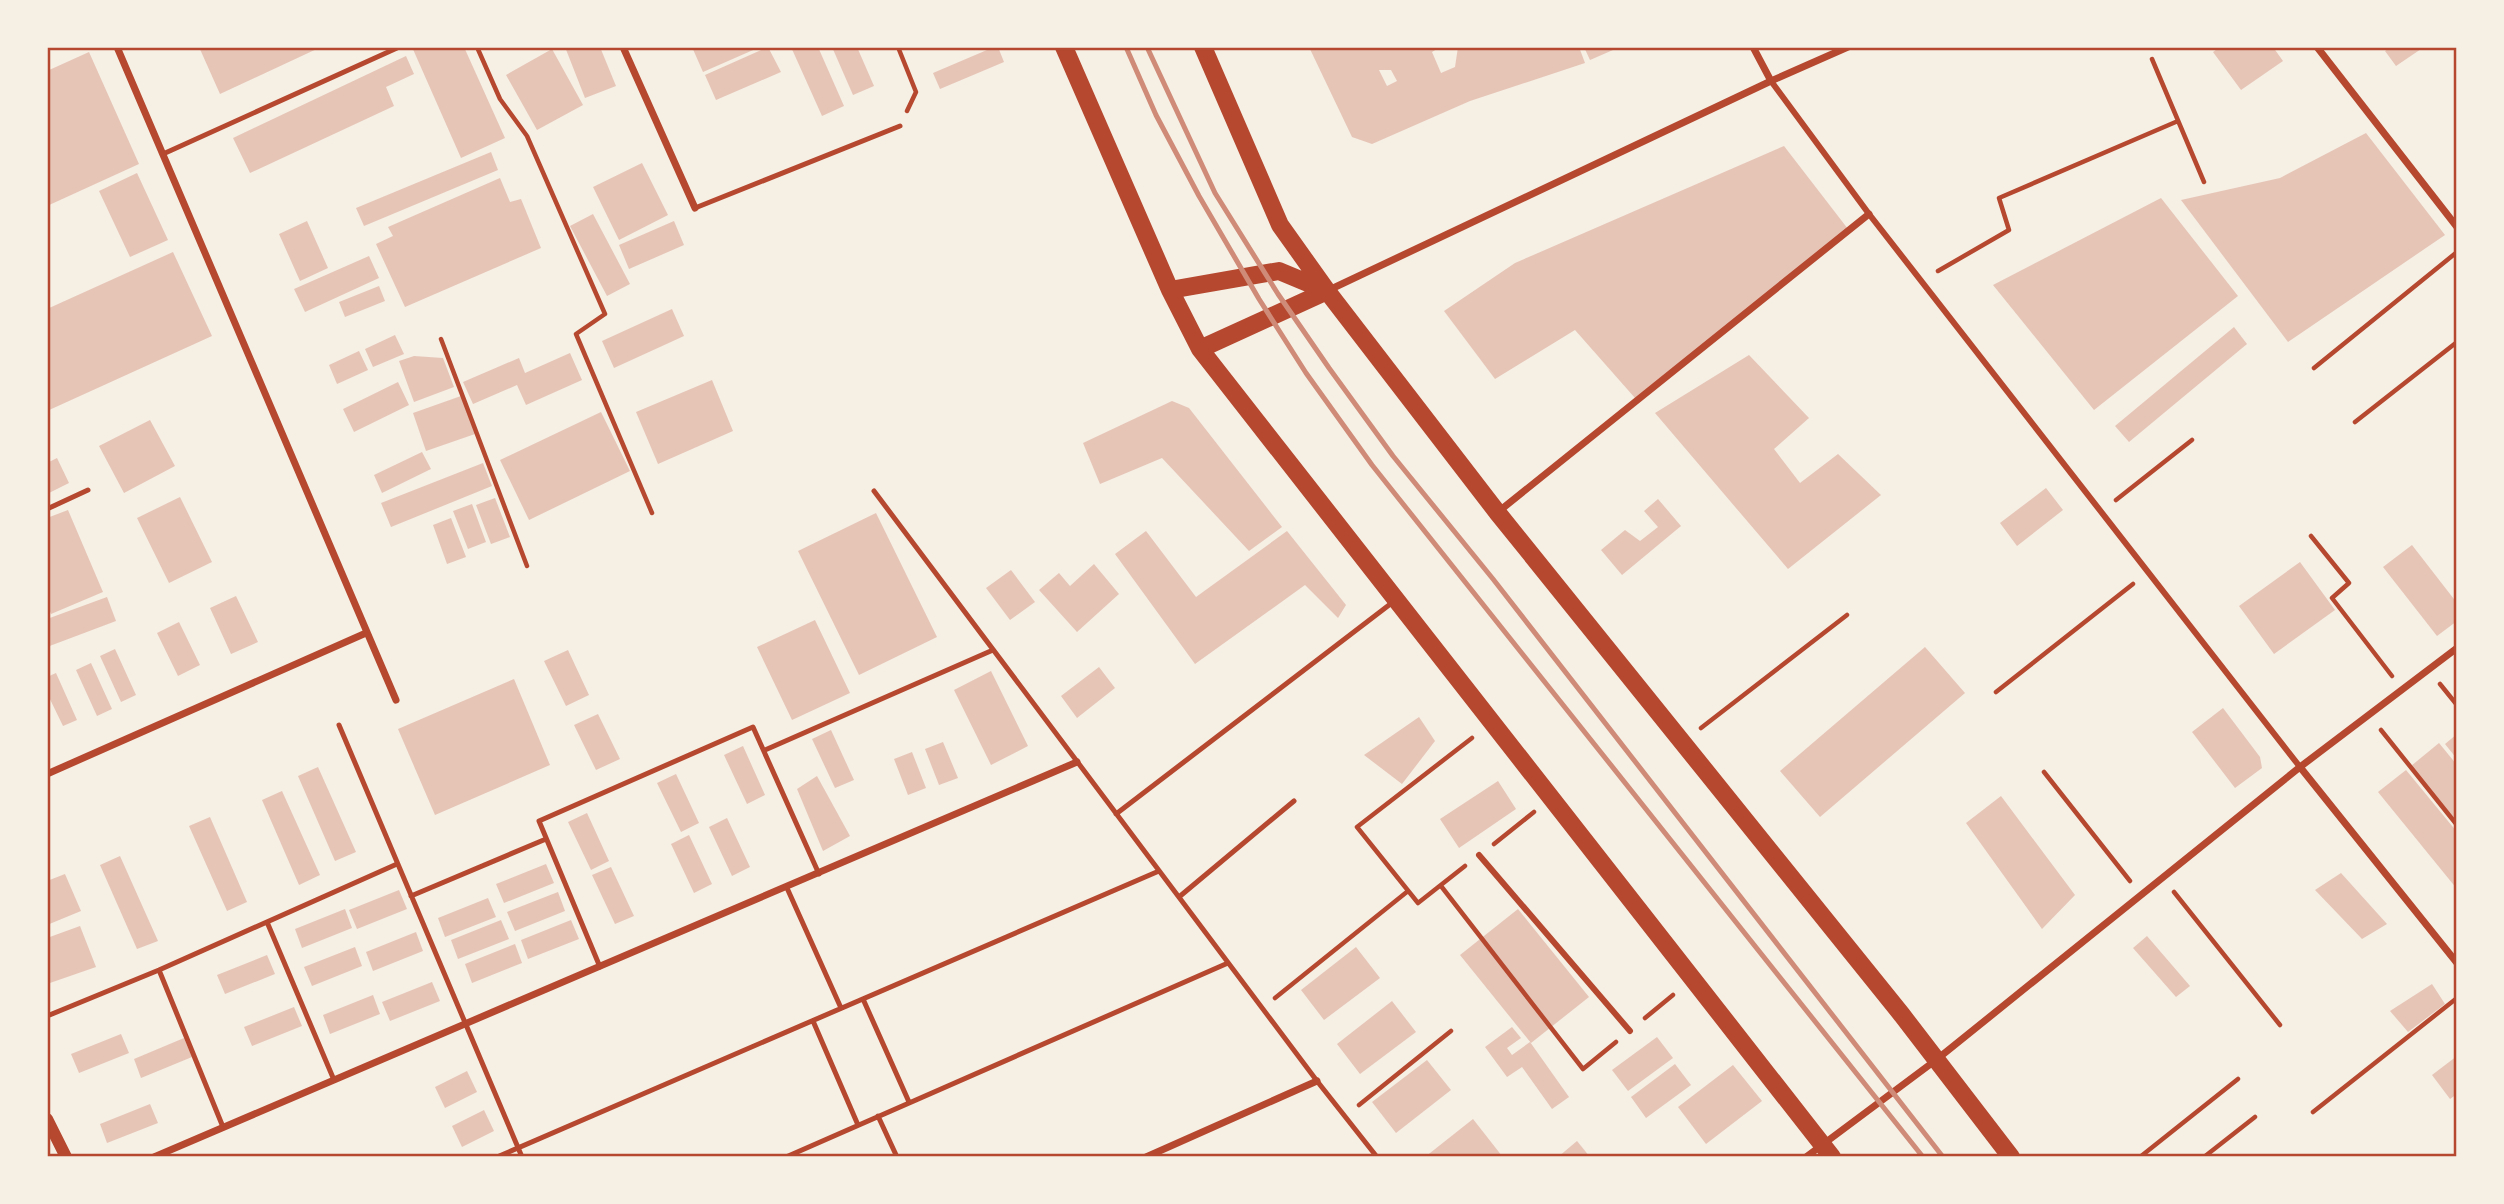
<svg xmlns="http://www.w3.org/2000/svg" width="2504" height="1204" font-family="Commissioner,sans-serif">
<style>
.building{fill:#e6c5b7;fill-rule:evenodd}
.lines{fill:none;stroke-linecap:round;stroke-linejoin:round}
.path{stroke:#b5482f;stroke-width:4.5}
.service{stroke:#b5482f;stroke-width:5}
.pedestrian{stroke:#b5482f;stroke-width:6}
.minor{stroke:#b5482f;stroke-width:7}
.tertiary{stroke:#b5482f;stroke-width:12}
.primary{stroke:#b5482f;stroke-width:18}
.rail{stroke:#cf8b77;stroke-width:5}
.neatline{fill:none;stroke:#b5482f;stroke-width:2.5}
</style>
<rect width="100%" height="100%" fill="#f6efe4"/>
<!-- building -->
<path class="building" d="M199 47H321L220 94Z
M412 47H464L505 138 461 158Z
M565 47H600L616 86 585 98Z
M692 47H760L703 72Z
M768 47 781 72 716 100 705 75Z
M791 47H818L844 106 822 116Z
M832 47H857L874 86 853 95Z
M994 47H998L1004 62 940 89 933 73Z
M1309 47H1440L1432 52 1441 73 1455 67 1458 47H1501L1502 49 1506 47H1579L1585 63 1470 101 1372 144 1352 137ZM1379 70H1391L1397 81 1387 86Z
M1584 47H1620L1590 60Z
M2220 47H2273L2283 61 2241 90 2213 52Z
M2391 47H2424L2396 66 2385 51Z
M552 49 583 105 537 130 506 75Z
M89 52 139 164 47 206V71Z
M406 56 414 74 386 87 394 106 250 173 233 138Z
M2366 133 2445 235 2288 342 2181 200 2280 178Z
M1784 146 1848 229 1635 398 1575 330 1495 379 1444 311 1515 263Z
M491 152 498 170 364 226 356 208Z
M642 163 668 215 619 240 593 187Z
M137 173 168 240 130 257 99 191Z
M500 178 510 202 521 199 541 248 405 307 376 244 393 236 388 227Z
M2161 198 2238 296 2094 410 1993 285Z
M593 214 630 284 607 296 570 226Z
M307 221 328 268 300 281 279 234Z
M674 221 684 245 629 269 619 245Z
M173 252 212 336 47 411V309Z
M369 256 379 278 305 312 294 289Z
M379 286 385 301 345 317 339 302Z
M672 309 684 336 614 368 602 341Z
M2234 327 2247 344 2129 442 2115 426Z
M395 335 404 354 373 367 365 349Z
M359 351 368 370 337 384 329 365Z
M570 353 582 380 526 405 517 385 473 404 463 382 519 358 525 373Z
M1749 355 1809 418 1774 449 1800 483 1838 454 1881 495 1788 569 1655 413Z
M414 356 443 358 454 387 414 402 399 361Z
M712 380 733 431 658 464 636 412Z
M398 382 409 405 354 432 343 409Z
M461 396 475 434 426 451 413 413Z
M1172 401 1189 408 1282 527 1249 551 1162 458 1100 484 1083 443Z
M601 412 630 471 529 520 500 460Z
M150 420 175 466 124 493 99 446Z
M422 452 431 469 382 493 374 475Z
M57 458 69 483 47 494V463Z
M483 463 492 486 391 527 381 503Z
M2046 488 2063 510 2017 546 2000 523Z
M180 497 212 562 169 583 137 518Z
M495 498 510 537 491 544 476 505Z
M1658 499 1681 526 1622 575 1601 550 1625 530 1640 541 1658 527 1644 511Z
M472 504 486 542 468 549 453 511Z
M68 510 103 592 51 614 47 605V518Z
M876 513 937 637 859 675 798 551Z
M451 518 466 557 447 564 433 525Z
M1146 531 1196 597 1287 531 1346 605 1338 618 1305 585 1195 664 1115 554Z
M2412 545 2457 603V621L2437 636 2383 567Z
M2300 562 2335 610 2274 654 2239 606Z
M1094 564 1119 594 1077 632 1039 590 1059 573 1070 586Z
M1011 570 1035 602 1010 620 986 588Z
M236 596 258 642 231 654 210 608Z
M107 597 116 621 47 647V619Z
M815 620 850 693 792 720 757 647Z
M179 622 200 665 178 676 157 633Z
M1925 647 1965 693 1820 817 1780 771Z
M115 649 136 695 121 702 100 656Z
M568 650 589 695 566 706 544 661Z
M91 663 112 709 97 716 76 670Z
M1099 667 1115 688 1077 718 1061 696Z
M991 671 1028 746 991 765 954 690Z
M56 673 77 720 63 726 47 693V677Z
M514 679 550 765 435 815 398 729Z
M2223 708 2260 757 2262 768 2235 788 2192 732Z
M598 714 620 759 596 770 574 725Z
M1419 717 1435 741 1402 784 1364 755Z
M831 730 854 780 835 788 812 739Z
M2457 734V759L2445 744Z
M943 742 958 778 939 785 925 749Z
M2439 743 2457 765V822L2411 766Z
M743 746 765 795 747 804 724 755Z
M912 752 926 788 908 795 894 759Z
M318 767 356 852 335 861 298 776Z
M2406 770 2457 832V889L2378 792Z
M676 774 699 823 681 832 657 783Z
M817 776 850 836 823 851 797 789Z
M1498 781 1516 809 1459 848 1440 819Z
M282 791 320 875 299 885 262 800Z
M2001 796 2075 895 2042 929 1966 823Z
M587 813 609 861 591 870 568 822Z
M210 817 247 902 227 911 189 826Z
M727 818 750 867 732 876 709 827Z
M689 835 712 884 694 893 671 844Z
M120 856 158 941 137 949 100 865Z
M546 864 554 883 504 903 496 884Z
M611 867 634 916 615 924 592 875Z
M2341 873 2387 924 2362 939 2315 890Z
M65 874 81 911 47 925V881Z
M399 890 407 909 357 929 349 910Z
M558 892 565 911 515 931 507 912Z
M488 898 496 917 445 937 438 918Z
M345 909 352 928 302 948 295 929Z
M1518 909 1589 997 1531 1043 1460 955Z
M501 920 509 939 458 959 451 940Z
M571 920 579 939 528 959 521 940Z
M80 926 96 967 47 984V938Z
M416 932 423 951 373 971 366 952Z
M2147 936 2190 986 2176 997 2133 948Z
M515 944 522 963 472 983 465 964Z
M355 947 362 966 312 986 304 967Z
M1356 947 1380 978 1324 1020 1301 990Z
M267 955 275 974 225 994 217 975Z
M432 982 440 1001 390 1021 382 1002Z
M2432 984 2445 1004 2408 1032 2390 1011Z
M373 995 380 1014 330 1034 323 1015Z
M1392 1001 1416 1032 1360 1074 1337 1044Z
M294 1007 302 1026 252 1046 244 1027Z
M1512 1027 1521 1038 1507 1048 1512 1055 1530 1042 1569 1097 1552 1109 1522 1067 1507 1077 1485 1047Z
M121 1034 129 1053 79 1073 71 1054Z
M1657 1037 1673 1058 1628 1091 1612 1070Z
M184 1038 192 1057 141 1078 134 1059Z
M2457 1056V1094L2450 1099 2432 1075Z
M1427 1060 1451 1090 1396 1133 1372 1102Z
M1675 1064 1691 1085 1646 1118 1631 1097Z
M1733 1065 1762 1101 1706 1144 1678 1107Z
M467 1071 477 1092 445 1108 435 1087Z
M150 1104 158 1123 107 1143 100 1124Z
M484 1110 494 1131 462 1147 452 1126Z
M1473 1119 1502 1156 1425 1157Z
M1577 1141 1590 1157H1558Z"/>
<g class="lines">
<!-- path -->
<path class="path" d="M477 47 500 99 527 136 605 314 576 334 652 513
M898 47 916 92 907 111
M2152 59 2204 182
M1938 271 2009 230 1999 198 2178 121
M441 339 527 566
M2314 368 2457 252
M2355 422 2457 342
M2116 500 2192 440
M2311 536 2349 583 2332 598 2392 676
M2440 684 2457 705
M1996 692 2133 584
M1701 728 1847 615
M2381 730 2457 825
M2044 772 2130 881
M1494 844 1534 812
M1465 866 1418 903 1357 827 1472 738
M1441 886 1583 1069 1616 1042
M2174 892 2280 1025
M1275 998 1408 891
M1645 1018 1673 995
M1359 1105 1451 1031
M2313 1112 2457 998
M2140 1157 2238 1079
M2204 1157 2255 1117"/>
<!-- service -->
<path class="service" d="M163 154 397 48
M695 208 900 126
M874 491 1317 1081 1377 1157
M47 509 88 490
M339 725 522 1157
M765 750 993 650
M1116 814 1393 602
M787 888 841 1008
M411 896 546 839
M1179 897 1294 801
M267 922 334 1080
M600 967 539 821 753 727 819 874
M159 970 223 1127
M863 999 909 1102
M47 1016 159 970 397 864
M813 1021 858 1125
M878 1116 897 1157
M497 1157 1159 871
M786 1157 1228 963"/>
<!-- pedestrian -->
<path class="pedestrian" d="M1771 81 1869 214 2300 767
M1479 855 1630 1031"/>
<!-- minor -->
<path class="minor" d="M117 47 396 700
M623 47 695 208
M1753 47 1771 81
M2317 47 2457 227
M1329 290 1771 81 1848 47
M1498 512 1869 214
M2300 767 2457 963
M47 774 366 633
M154 1157 1077 762
M1146 1157 1317 1081
M1806 1157 1936 1060 2300 767 2457 648"/>
<!-- tertiary -->
<path class="tertiary" d="M47 1119 66 1157"/>
<!-- primary -->
<path class="primary" d="M1064 47 1170 290 1200 349 1832 1157
M1203 47 1280 225 1327 291 1497 512 1902 1015 2011 1157
M1170 290 1279 271 1327 291
M1200 349 1327 291"/>
<!-- rail -->
<path class="rail" d="M1126 47 1156 115 1199 196 1259 299 1306 373 1372 465 1923 1157
M1147 47 1215 193 1278 294 1329 368 1393 456 1493 579 1943 1157"/>
</g>
<!-- border -->
<rect width="2504" height="1204" fill="none" stroke="#f6efe4" stroke-width="98"/>
<rect x="49" y="49" width="2406" height="1106" class="neatline"/>
</svg>
